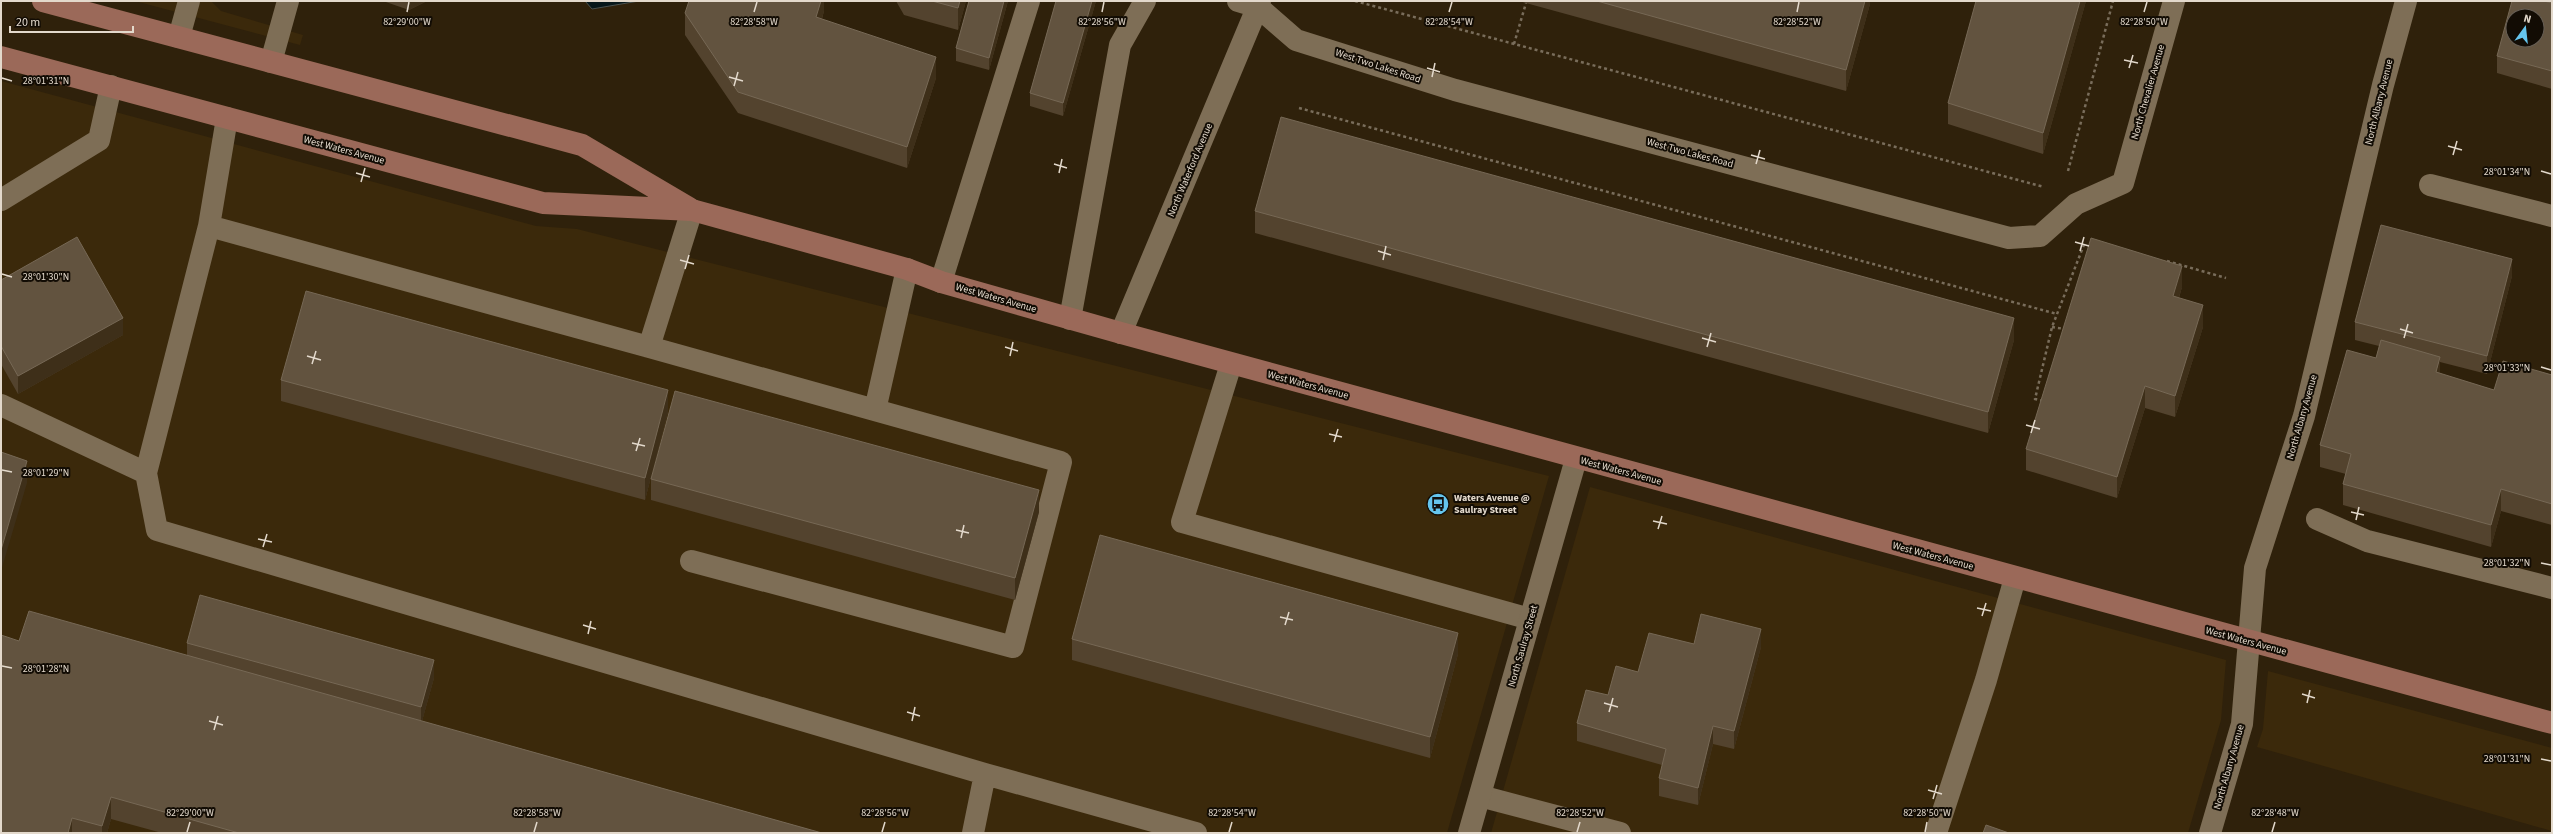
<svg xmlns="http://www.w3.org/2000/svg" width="2553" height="834" font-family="'Source Sans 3',sans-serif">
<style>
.built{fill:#3b290b}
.water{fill:#07171a;stroke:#49514f}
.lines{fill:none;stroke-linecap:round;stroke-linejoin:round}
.path{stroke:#796d5b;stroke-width:2.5;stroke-dasharray:3 3;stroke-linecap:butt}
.lane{stroke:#7e6e56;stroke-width:22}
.street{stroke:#7e6e56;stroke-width:22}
.secondary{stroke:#9b6959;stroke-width:22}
.wall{fill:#53432e}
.shaded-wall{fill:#3e2f19}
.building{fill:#62533f;stroke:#766855;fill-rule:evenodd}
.ticks{fill:none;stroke:#e3d9cc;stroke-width:1.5}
.labels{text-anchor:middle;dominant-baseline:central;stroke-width:4;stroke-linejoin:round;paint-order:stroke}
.street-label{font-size:10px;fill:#e3d9cc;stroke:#120c04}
.poi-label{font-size:10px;font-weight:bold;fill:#e3d9cc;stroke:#120c04;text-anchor:start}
.ticks-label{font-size:10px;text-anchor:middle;fill:#e3d9cc;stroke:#120c04;stroke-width:4;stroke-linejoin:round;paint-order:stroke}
</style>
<rect width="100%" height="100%" fill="#2f210b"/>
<!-- built -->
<path class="built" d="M135 1H211L221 11 303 35 300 45Z
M1 81 536 226 577 229 1549 476 1447 833H1Z
M1590 487 2226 660 2221 720 2188 833H1491Z
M2268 671 2552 748V831L2257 747 2263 729Z"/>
<!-- water -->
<path class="water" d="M585 1H639L592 9Z"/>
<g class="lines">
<!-- path -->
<path class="path" d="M1355 1 2044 187
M1514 44 1526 3
M1299 108 2057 314
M2068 171 2113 1
M2167 261 2226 278
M2052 327 2065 329
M2043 401 2035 399 2052 327 2085 242"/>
<!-- lane -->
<path class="lane" d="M179 37 189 1
M271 62 288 1
M227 118 209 226 146 473 157 530 985 774 1196 833
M2430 185 2552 216
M1 200 99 140 111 86
M209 226 649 347
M941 282 1029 1
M1231 364 1182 522 1530 619
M1 405 146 473
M875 410 907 269
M2317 519 2367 541 2552 588
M691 561 1013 647 1061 462 649 347 692 210
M1480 796 1620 833
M973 833 985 774
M1936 833 1986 680 2015 578"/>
<!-- street -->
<path class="street" d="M1238 1 1258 7 1296 40 1455 90 2009 238 2040 236 2076 204 2123 183 2174 1
M1070 319 1120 45 1145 1
M1121 333 1260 1
M1469 833 1576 459
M2210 833 2242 724 2255 568 2304 416 2383 85 2406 1"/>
<!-- secondary -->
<path class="secondary" d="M43 1 582 145 689 208
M1 57 543 203 692 210 907 269 941 282 1121 333 2552 723"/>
</g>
<!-- wall -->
<path class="wall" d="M383 1H427L409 10Z
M824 1V11L822 19 936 78 907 168 738 113 685 35V13Z
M896 1H966L958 30 904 15Z
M969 1H1008L989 70 956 61V48Z
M1056 1H1096L1063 116 1030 106V93Z
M1519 1H1870V4L1846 91Z
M2086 1 2043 154 1948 124V103Z
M2552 3V89L2497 73V56Z
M1255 211 2014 340 1988 433 1255 233Z
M2512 276 2487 374 2440 362V374L2494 390 2552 375V525L2501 511 2491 547 2343 505V484L2346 474 2320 467V445L2376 358 2379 346 2355 340V322Z
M1 280 123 335 18 394 1 364Z
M2182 287 2179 298 2203 327 2175 417 2145 408 2117 498 2026 470V449Z
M281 380 668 412 645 500 281 401Z
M651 479 1039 512 1015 600 651 500Z
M1072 639 1458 654 1430 758 1072 660Z
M19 641 187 655V643L434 678 422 721 822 833H162L111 819 107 833H1Z
M1694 644 1761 647 1734 749 1713 744 1698 805 1659 796V778L1662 765 1577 741V723L1608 695Z"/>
<!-- shaded-wall -->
<path class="shaded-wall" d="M409 1H427L409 10Z
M821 1H824V11L816 38V17Z
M960 1H966L958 30V8Z
M1004 1H1008L989 70V58Z
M1092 1H1096L1063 116V103Z
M1865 1H1870V4L1846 91V70Z
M2080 1H2086L2043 154V133Z
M936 57V78L907 168V147Z
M2512 259V276L2487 374V356Z
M2182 266V287L2173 317V296Z
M2203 305V327L2175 417V396Z
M123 318V335L18 394V376Z
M2014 318V340L1988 433V412Z
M2440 357V379L2436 372Z
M2145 386V408L2117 498V477Z
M668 390V412L645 500V478Z
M27 461V483L1 571V550Z
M2501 489V511L2491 547V525Z
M1039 490V512L1015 600V578Z
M1761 629V647L1734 749V731Z
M1458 633V654L1430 758V737Z
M434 660V678L421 725V707Z
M1713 726V744L1698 805V788Z
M111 797V819L107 833H102V826Z
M72 818V833H68Z"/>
<!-- building -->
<path class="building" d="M689 1H821L816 17 936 57 907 147 738 92 685 13Z
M932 1H960L958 8Z
M969 1H1004L989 58 956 48Z
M1056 1H1092L1063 103 1030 93Z
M1597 1H1865L1846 70Z
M1976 1H2080L2043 133 1948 103Z
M2512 1H2544L2552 3V71L2497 56ZM2513 16H2537V40H2513Z
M1281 117 2014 318 1988 412 1255 211Z
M2381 225 2512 259 2487 356 2355 322Z
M77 237 123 318 18 376 1 346V280Z
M2091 238 2182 266 2173 296 2203 305 2175 396 2145 386 2117 477 2026 449Z
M306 291 668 390 645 478 281 380Z
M2381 340 2440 357 2436 372 2494 390 2503 361 2552 375V504L2501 489 2491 525 2343 484 2351 454 2320 445 2347 350 2376 358Z
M675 391 1039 490 1015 578 651 479Z
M1 452 27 461 1 550Z
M1100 535 1458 633 1430 737 1072 639Z
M200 595 434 660 421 707 187 643Z
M29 611 822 833H239L111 797 102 826 72 818 68 833H1V635L19 641Z
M1701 614 1761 629 1734 731 1713 726 1698 788 1659 778 1666 749 1577 723 1586 690 1608 695 1616 666 1638 672 1649 633 1694 644Z
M1986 825 2009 833H1983Z"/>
<!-- ticks -->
<path class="ticks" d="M407 12 409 2M754 12 757 2M1102 12 1104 2M1449 12 1452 2M1797 12 1799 2M2144 12 2147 2M2124 60 2138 63M1427 68 1440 72M2129 68 2133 55M729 77 743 81M1432 77 1435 63M2 78 12 81M734 86 738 72M2448 146 2462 150M1751 155 1765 159M2453 155 2457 141M1054 164 1067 168M1756 164 1760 150M2541 171 2551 174M356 173 370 177M1059 173 1062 159M361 182 365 168M2075 242 2089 246M1378 251 1391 255M2080 251 2084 237M680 260 694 264M1383 260 1386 246M685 269 689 255M2 274 12 277M2400 329 2413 333M1702 338 1716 342M2404 338 2408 324M1005 347 1018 351M1707 347 1711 333M307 356 321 360M1010 356 1013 342M312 364 316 351M2541 367 2551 370M2026 425 2040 429M2031 433 2035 420M1329 434 1342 437M1334 442 1338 429M632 443 645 446M636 451 640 438M2 470 12 472M2351 512 2364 515M2356 520 2359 507M1653 521 1667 524M1658 529 1662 516M956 530 969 533M961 538 964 525M258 539 272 542M263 547 267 534M2541 563 2551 565M1977 608 1991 611M1982 616 1986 603M1280 617 1293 620M583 625 596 629M1285 625 1289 612M588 634 591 621M2 666 12 668M2302 694 2315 698M1604 703 1618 707M2307 703 2310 690M907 712 920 716M1609 712 1613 698M209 721 223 725M912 721 915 707M214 730 218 716M2541 759 2551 761M1928 790 1942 794M1933 799 1937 785M187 832 190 822M534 832 537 822M882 832 885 822M1229 832 1232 822M1577 832 1580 822M1925 832 1927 822M2272 832 2275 822"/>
<!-- icons -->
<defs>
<g id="bus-disc" transform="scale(1.15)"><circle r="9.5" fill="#65c5ee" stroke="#120c04"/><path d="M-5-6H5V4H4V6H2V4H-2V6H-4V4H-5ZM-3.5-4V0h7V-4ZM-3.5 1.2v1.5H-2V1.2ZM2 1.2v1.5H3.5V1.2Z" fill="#111"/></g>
</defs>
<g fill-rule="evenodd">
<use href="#bus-disc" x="1438" y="504"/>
</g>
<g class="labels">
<!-- street labels -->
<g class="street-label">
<text transform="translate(1378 66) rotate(18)">West Two Lakes Road</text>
<text transform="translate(2148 92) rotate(-74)">North Chevalier Avenue</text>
<text transform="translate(2379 102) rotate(-76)">North Albany Avenue</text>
<text transform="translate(344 150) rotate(15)">West Waters Avenue</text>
<text transform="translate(1690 153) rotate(15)">West Two Lakes Road</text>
<text transform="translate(1190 170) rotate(-67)">North Waterford Avenue</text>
<text transform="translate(996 298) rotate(16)">West Waters Avenue</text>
<text transform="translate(1308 385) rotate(15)">West Waters Avenue</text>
<text transform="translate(2302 417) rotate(-74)">North Albany Avenue</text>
<text transform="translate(1621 471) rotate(15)">West Waters Avenue</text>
<text transform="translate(1933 556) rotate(15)">West Waters Avenue</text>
<text transform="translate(2246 641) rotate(15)">West Waters Avenue</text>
<text transform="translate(1523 646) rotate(-74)">North Saulray Street</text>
<text transform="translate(2229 767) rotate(-74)">North Albany Avenue</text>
</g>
<!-- poi labels -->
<g class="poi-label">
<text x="1454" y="498">Waters Avenue @<tspan x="1454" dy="12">Saulray Street</tspan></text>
</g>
</g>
<g class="ticks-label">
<text x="407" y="25">82°29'00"W</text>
<text x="754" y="25">82°28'58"W</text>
<text x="1102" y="25">82°28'56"W</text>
<text x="1449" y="25">82°28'54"W</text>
<text x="1797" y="25">82°28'52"W</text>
<text x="2144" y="25">82°28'50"W</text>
<text x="46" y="84">28°01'31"N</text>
<text x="2507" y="175">28°01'34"N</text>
<text x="46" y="280">28°01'30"N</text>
<text x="2507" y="371">28°01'33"N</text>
<text x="46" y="476">28°01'29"N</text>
<text x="2507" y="566">28°01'32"N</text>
<text x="46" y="672">28°01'28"N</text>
<text x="2507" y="762">28°01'31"N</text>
<text x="190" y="816">82°29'00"W</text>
<text x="537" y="816">82°28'58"W</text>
<text x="885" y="816">82°28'56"W</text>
<text x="1232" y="816">82°28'54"W</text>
<text x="1580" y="816">82°28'52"W</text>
<text x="1927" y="816">82°28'50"W</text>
<text x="2275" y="816">82°28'48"W</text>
</g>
<!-- border -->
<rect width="2553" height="834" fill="none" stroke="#e3d9cc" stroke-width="4"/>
<!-- north arrow -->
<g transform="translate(2525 28) rotate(15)"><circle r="19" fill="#120c04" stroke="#665e54"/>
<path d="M0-3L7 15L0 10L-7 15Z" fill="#65c5ee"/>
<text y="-6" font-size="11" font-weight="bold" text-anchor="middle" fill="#e3d9cc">N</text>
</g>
<!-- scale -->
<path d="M10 26v6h123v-6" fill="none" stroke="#e3d9cc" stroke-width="2"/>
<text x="16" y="26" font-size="12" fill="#e3d9cc" stroke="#120c04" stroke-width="3" paint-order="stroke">20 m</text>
</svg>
